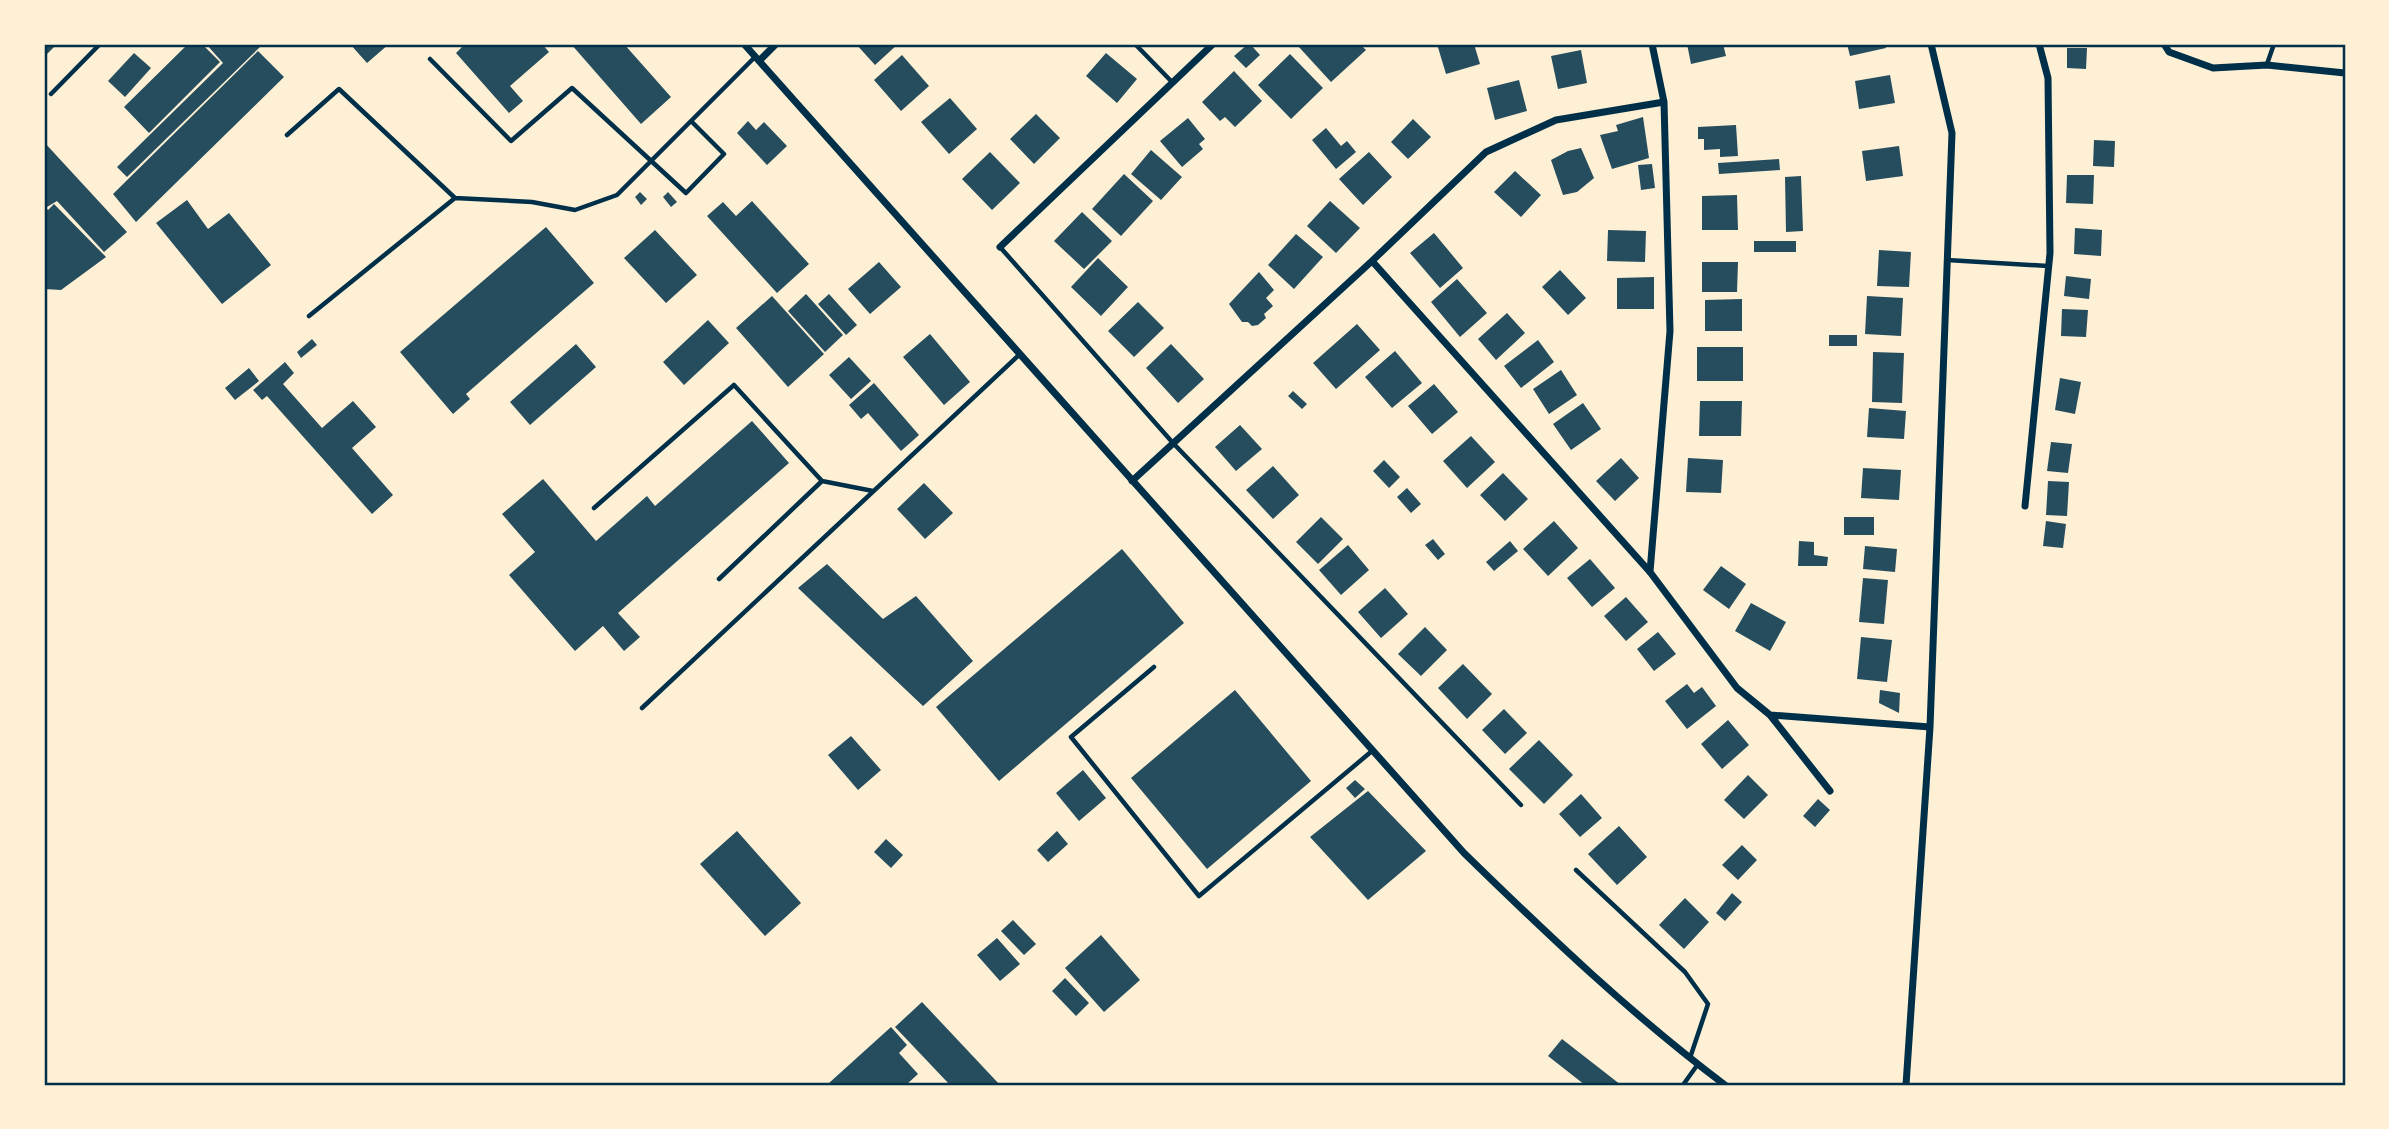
<svg xmlns="http://www.w3.org/2000/svg" width="2389" height="1129" font-family="Commissioner,sans-serif">
<style>
.building{fill:#264d5e}
.lines{fill:none;stroke-linecap:round;stroke-linejoin:round}
.service{stroke:#003049;stroke-width:4.5}
.minor{stroke:#003049;stroke-width:7}
.neatline{fill:none;stroke:#003049;stroke-width:2.5}
</style>
<rect width="100%" height="100%" fill="#fdf0d5"/>
<!-- building -->
<path class="building" d="M44 44H57L44 57Z
M188 44H202L220 62 149 133 124 107Z
M206 44H257L260 47 127 177 117 167 223 63Z
M350 44H389L367 63Z
M459 44H542L549 52 510 86 523 101 509 113 456 53 462 47Z
M571 44H624L671 97 641 124Z
M856 44H898L875 65Z
M1248 44H1250L1260 55 1246 68 1234 56Z
M1301 44H1360L1366 50 1331 82 1298 46Z
M1437 44H1474L1480 64 1446 74Z
M1687 44H1723L1726 56 1691 64Z
M1847 44H1885L1886 48 1850 56Z
M2067 48H2087L2086 69 2067 68Z
M1581 50 1587 83 1558 89 1551 56Z
M258 51 284 77 136 222 113 194Z
M134 53 151 68 125 97 108 81Z
M1106 53 1137 79 1117 103 1086 76Z
M1290 54 1323 88 1291 119 1258 85Z
M902 55 929 86 901 111 874 80Z
M1234 71 1262 101 1235 127 1225 117 1220 121 1202 102Z
M1890 75 1895 103 1859 109 1855 81Z
M1519 80 1527 111 1495 120 1487 88Z
M950 98 977 129 949 154 921 122Z
M1036 114 1060 138 1034 164 1010 139Z
M1643 117 1649 158 1612 169 1600 135 1618 131 1616 125Z
M1188 118 1205 139 1199 144 1203 149 1182 167 1160 141Z
M1413 119 1431 137 1408 159 1391 142Z
M748 121 756 130 764 122 787 146 767 165 737 133Z
M1736 125 1738 156 1720 157V149L1704 150V139H1698V127Z
M1326 128 1341 146 1347 141 1356 152 1336 169 1312 140Z
M2094 140 2115 141 2114 167 2093 166Z
M44 142 127 232 104 252 57 201 47 207 44 203Z
M1899 146 1903 176 1866 181 1862 151Z
M1581 148 1594 178 1577 192 1563 195 1551 160 1568 151Z
M1151 150 1182 177 1161 200 1131 174Z
M990 152 1020 183 992 210 962 179Z
M1369 152 1392 177 1363 205 1339 179Z
M1779 159 1780 170 1719 174 1718 163Z
M1652 164 1655 188 1641 190 1638 165Z
M1515 171 1541 195 1521 217 1494 192Z
M1124 174 1153 201 1121 236 1092 209Z
M2067 175H2094L2093 204 2066 203Z
M1801 176 1803 231 1786 232 1785 177Z
M640 192 647 199 641 205 635 197Z
M668 192 677 202 671 207 663 197Z
M1737 195 1738 230H1702V196Z
M187 200 208 229 229 213 271 265 222 304 156 223Z
M752 201 809 264 777 293 707 216 723 202 736 216Z
M1330 201 1360 228 1336 253 1307 226Z
M54 204 106 257 61 290 44 289V206L48 210Z
M1082 212 1112 241 1084 269 1054 241Z
M546 227 594 283 466 394 470 399 453 414 400 352Z
M2075 228 2102 230 2101 256 2074 254Z
M655 230 697 275 666 303 624 258Z
M1608 230 1646 231 1645 262 1607 261Z
M1434 233 1463 268 1440 288 1410 253Z
M1296 234 1323 257 1294 289 1268 265Z
M1754 241H1796V252H1754Z
M1879 250 1911 252 1909 287 1877 286Z
M1098 258 1128 287 1101 316 1071 287Z
M879 262 901 287 870 314 848 289Z
M1702 262H1738L1737 292H1702Z
M1560 270 1586 298 1568 315 1542 287Z
M1259 272 1274 290 1266 298 1273 306 1264 314 1266 318 1258 325 1252 326 1248 322H1242L1229 304Z
M2066 276 2091 279 2089 299 2064 296Z
M1654 277V309H1617V278Z
M1457 279 1487 313 1460 337 1431 302Z
M806 294 843 335 825 352 788 311Z
M829 294 857 325 846 335 818 304Z
M772 296 824 354 788 387 736 328Z
M1867 296 1903 298 1901 336 1865 334Z
M1742 299V331H1705V300Z
M1138 302 1164 328 1134 357 1108 331Z
M2062 309 2088 310 2086 337 2061 336Z
M1507 313 1525 333 1496 360 1478 339Z
M708 320 729 343 684 385 663 362Z
M1357 324 1380 350 1336 389 1313 363Z
M930 334 970 382 944 405 903 357Z
M1829 335H1857V346H1829Z
M312 339 317 345 301 358 297 352Z
M1538 340 1554 362 1521 388 1504 366Z
M576 344 596 367 530 425 510 402Z
M1171 344 1204 379 1178 403 1146 368Z
M1697 347H1743V381H1697Z
M1395 351 1422 383 1392 408 1365 377Z
M1873 352 1904 353 1902 403 1872 402Z
M849 357 871 381 851 399 829 375Z
M285 362 294 373 283 384 322 428 353 401 376 427 352 448 393 495 372 514 267 396 262 400 253 390Z
M249 368 259 381 235 400 225 388Z
M1561 370 1577 395 1549 414 1533 389Z
M2060 378 2081 382 2075 414 2055 410Z
M874 383 919 435 901 451 868 413 861 419 849 405Z
M1434 384 1458 412 1432 434 1408 406Z
M1293 391 1307 404 1302 409 1288 396Z
M1700 401H1742L1741 436H1699Z
M1583 403 1601 429 1571 450 1553 424Z
M1869 408 1906 411 1904 439 1867 437Z
M752 421 789 463 618 613 640 637 624 651 603 626 575 651 509 575 535 552 502 514 543 479 596 541 647 496 655 506Z
M1240 425 1262 449 1236 471 1215 447Z
M1471 436 1495 462 1467 488 1443 461Z
M2051 442 2072 444 2068 473 2047 471Z
M1621 458 1639 478 1615 501 1596 481Z
M1688 458 1723 460 1721 493 1686 492Z
M1384 460 1400 477 1389 488 1373 471Z
M1273 466 1299 495 1273 519 1246 490Z
M1863 468 1901 470 1899 500 1861 498Z
M1503 473 1528 499 1505 521 1480 495Z
M2048 481 2069 482 2067 516 2046 515Z
M924 483 953 513 925 539 897 509Z
M1407 488 1421 504 1411 513 1397 497Z
M1321 517 1343 539 1318 564 1296 542Z
M1844 517H1874V535H1844Z
M1554 521 1578 548 1548 576 1523 549Z
M2046 521 2066 524 2063 548 2043 546Z
M1433 539 1445 554 1438 560 1425 545Z
M1510 541 1518 551 1494 571 1486 562Z
M1799 541 1814 542V555L1828 557 1827 566H1798Z
M1348 545 1369 570 1341 595 1319 570Z
M1865 546 1897 549 1895 572 1863 569Z
M1122 549 1184 623 999 781 936 707Z
M1590 559 1615 588 1592 607 1567 578Z
M827 564 883 619 916 596 973 661 923 706 798 588Z
M1721 566 1746 584 1729 609 1703 590Z
M1863 578 1888 580 1884 624 1859 622Z
M1385 588 1408 614 1381 638 1358 612Z
M1626 597 1648 622 1626 641 1604 616Z
M1751 603 1786 622 1770 651 1735 631Z
M1425 627 1447 650 1421 676 1398 654Z
M1658 632 1676 654 1654 671 1637 649Z
M1861 637 1892 640 1887 682 1857 679Z
M1463 664 1492 694 1467 719 1438 688Z
M1687 684 1694 693 1702 687 1716 706 1687 729 1665 701Z
M1235 690 1311 781 1207 869 1131 778Z
M1880 690 1900 693 1899 713 1879 703Z
M1504 709 1527 733 1505 754 1482 730Z
M1728 720 1749 745 1722 769 1701 744Z
M851 736 881 770 858 790 828 755Z
M1539 740 1573 775 1544 804 1509 769Z
M1083 770 1106 798 1079 821 1056 793Z
M1748 775 1768 795 1744 819 1724 800Z
M1355 780 1365 789 1355 798 1346 788Z
M1368 791 1426 851 1368 900 1310 837Z
M1581 794 1602 818 1580 837 1559 814Z
M1818 799 1830 810 1815 827 1803 816Z
M1619 826 1647 857 1617 885 1588 854Z
M737 831 801 903 765 936 700 864Z
M1057 831 1068 844 1048 862 1037 850Z
M886 839 903 855 891 868 874 852Z
M1742 845 1757 860 1738 880 1722 865Z
M1732 893 1742 902 1725 921 1716 913Z
M1685 898 1709 922 1684 949 1659 925Z
M1013 920 1036 944 1024 955 1001 931Z
M1101 935 1140 980 1104 1012 1065 968Z
M997 938 1020 964 1000 981 977 955Z
M1065 978 1089 1003 1076 1016 1052 991Z
M922 1002 1000 1085H950L895 1027Z
M891 1027 907 1045 899 1053 918 1074 906 1085H831L829 1083Z
M1562 1039 1621 1085H1585L1548 1056Z"/>
<g class="lines">
<!-- service -->
<path class="service" d="M1135 44 1172 82
M430 59 511 141 572 88 686 193 724 154 691 121
M2267 64 2274 44
M51 94 100 44
M287 135 339 89 455 198 532 202 575 210 617 195 755 57
M1000 247 1173 443 1521 805
M1947 260 2048 266
M309 316 455 198
M594 508 734 385 822 481
M719 579 822 481 873 491
M1154 667 1071 737 1199 896 1372 751
M642 708 1020 354
M1576 870 1685 972 1708 1004 1690 1058
M1683 1085 1698 1064"/>
<!-- minor -->
<path class="minor" d="M744 44 1464 853C1548 935 1632 1015 1725 1085
M2164 44 2169 52 2213 68 2267 65 2345 73
M759 61 776 44
M1000 247 1213 44
M1372 261 1650 572 1737 688 1770 715 1930 727
M1132 481 1372 261 1486 152 1556 120 1664 102
M2025 506 2050 253 2048 78 2039 44
M1650 572 1670 331 1664 102 1652 44
M1770 715 1830 791
M1906 1085 1930 727 1952 133 1931 44"/>
</g>
<!-- border -->
<rect width="2389" height="1129" fill="none" stroke="#fdf0d5" stroke-width="91"/>
<rect x="46" y="46" width="2298" height="1038" class="neatline"/>
</svg>
